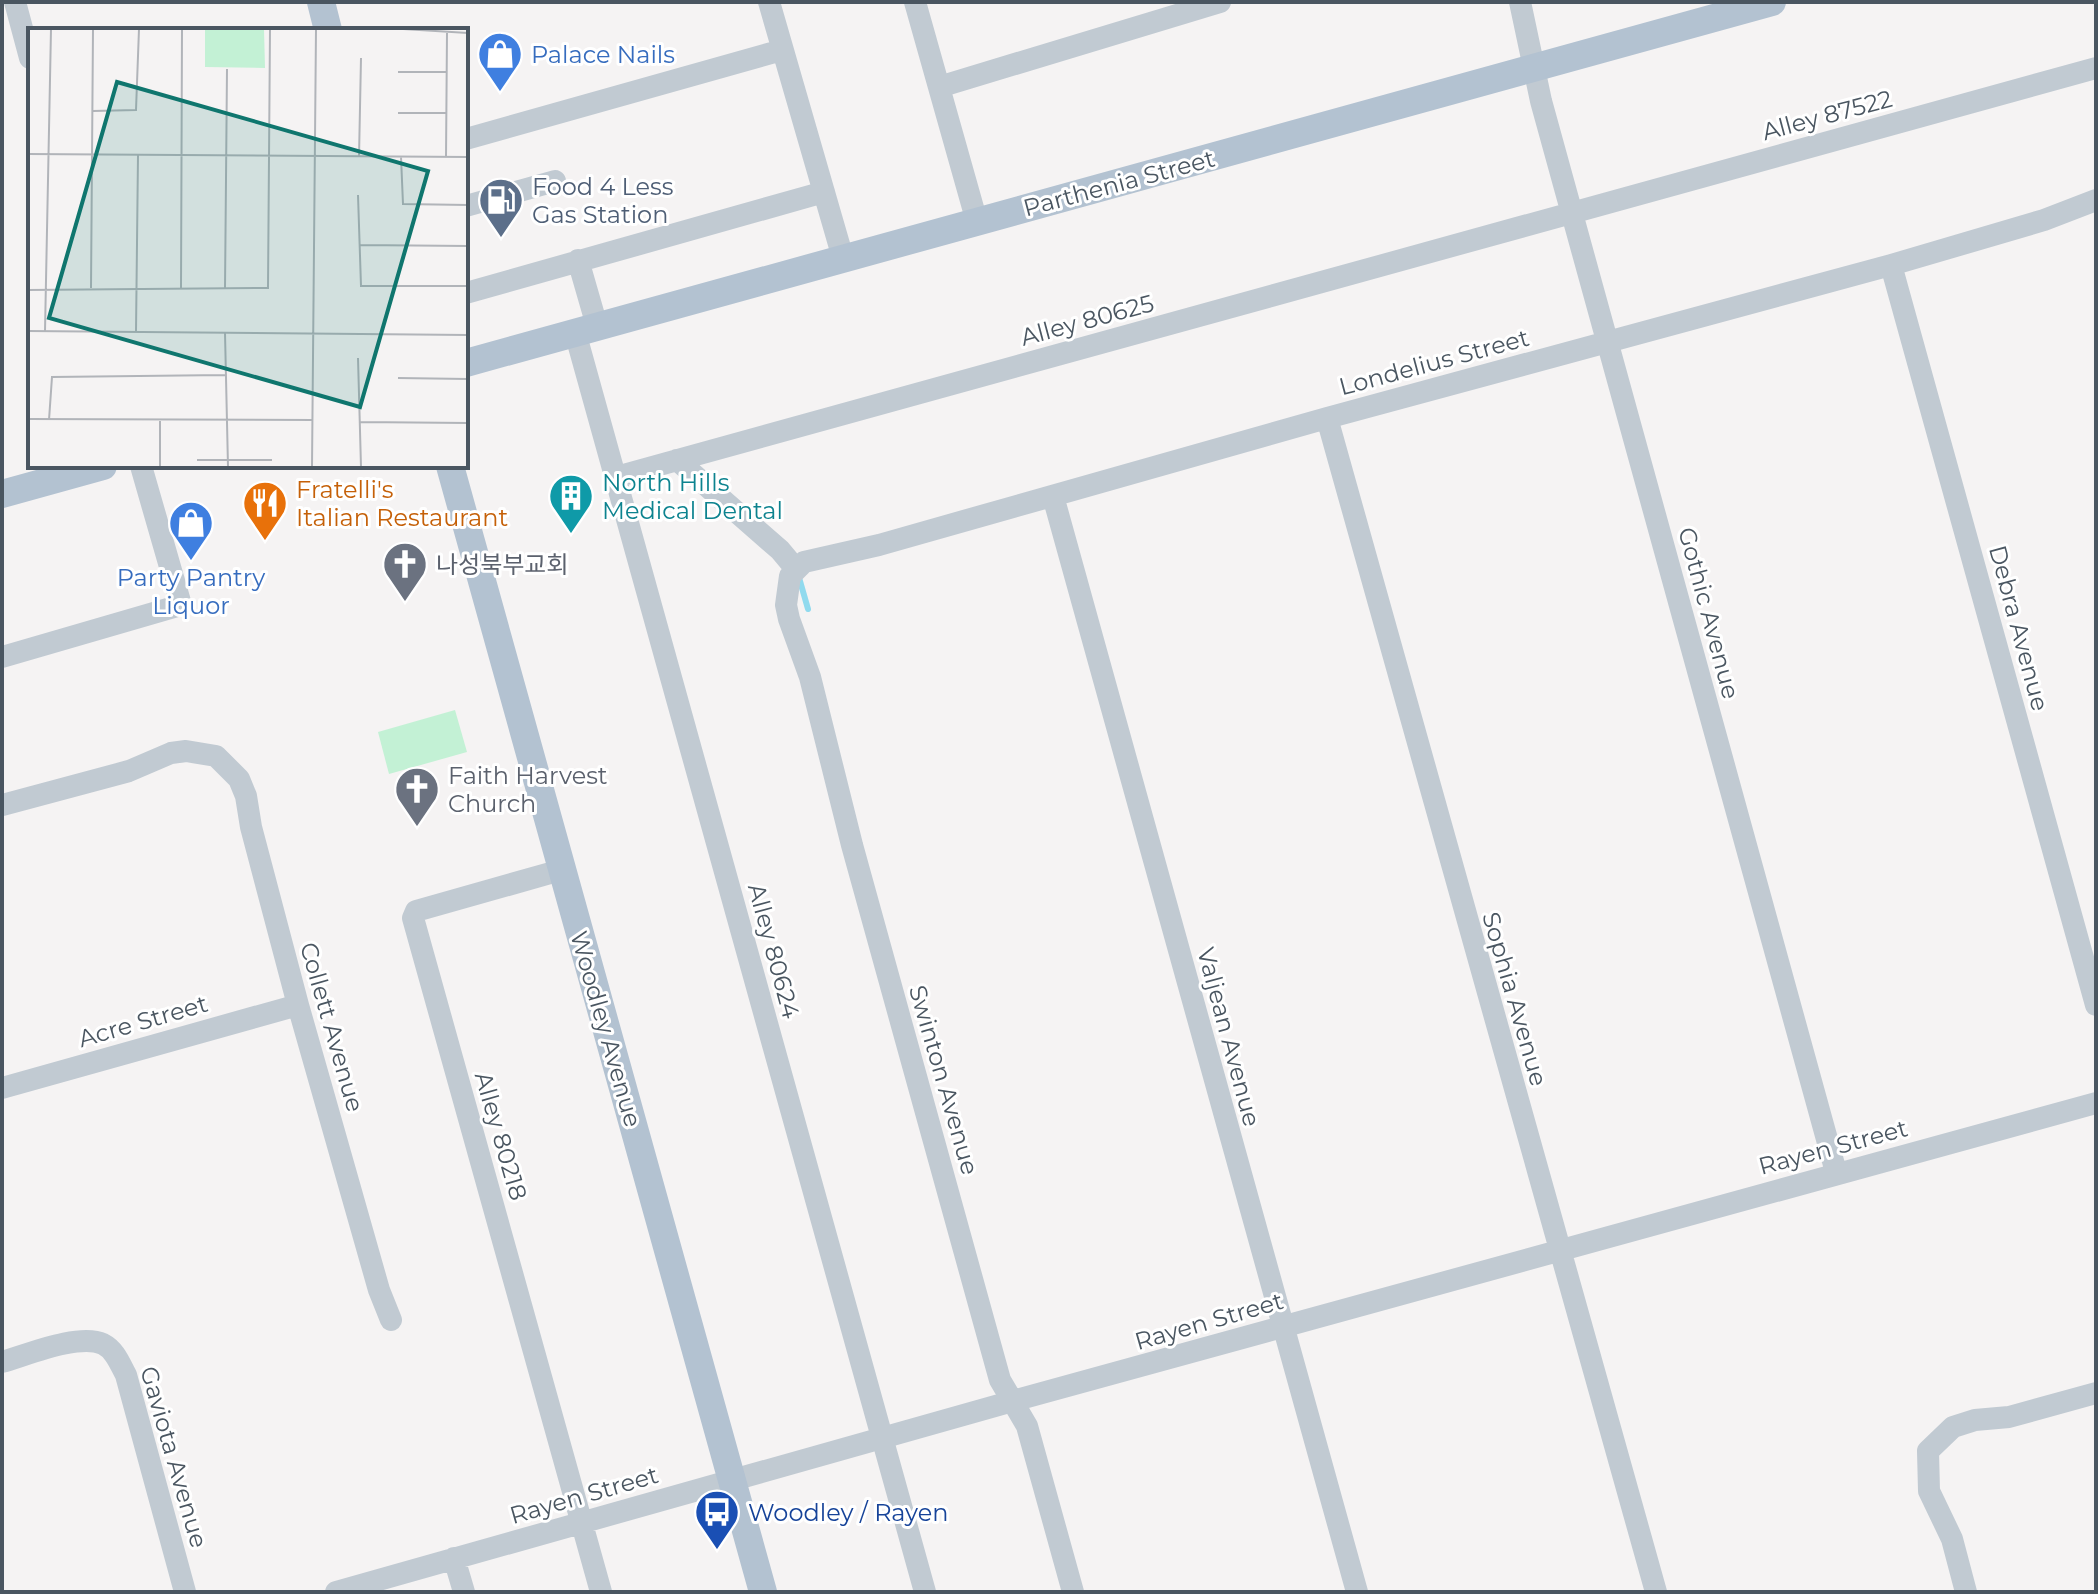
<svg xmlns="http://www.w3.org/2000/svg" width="2098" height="1594" font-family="Montserrat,'Noto Sans KR',sans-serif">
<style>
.green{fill:#c3f1d5}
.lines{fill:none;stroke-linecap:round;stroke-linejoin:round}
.stream{stroke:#90daee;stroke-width:6}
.minor{stroke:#c1cad2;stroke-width:22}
.major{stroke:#b3c2d1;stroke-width:28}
.labels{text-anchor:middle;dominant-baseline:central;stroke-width:6;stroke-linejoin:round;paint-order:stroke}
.shop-label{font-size:24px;fill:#366cbe;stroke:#fff;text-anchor:start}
.street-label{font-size:24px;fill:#4a5661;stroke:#fff}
.service-label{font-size:24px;fill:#4e5e75;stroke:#fff;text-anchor:start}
.culture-label{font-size:24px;fill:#0d838f;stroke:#fff;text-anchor:start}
.food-label{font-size:24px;fill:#c56008;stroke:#fff;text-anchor:start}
.worship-label{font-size:24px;fill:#5b616d;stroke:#fff;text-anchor:start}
.transit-label{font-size:24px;fill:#164399;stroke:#fff;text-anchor:start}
.inset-road{fill:none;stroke:#b1b4b9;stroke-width:2}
.view{fill:#0f766e;fill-opacity:0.15;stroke:#0f766e;stroke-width:4}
.inset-edge{fill:none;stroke:#4a5661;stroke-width:4}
</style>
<rect width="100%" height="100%" fill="#f5f3f3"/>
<!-- green -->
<path class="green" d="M455 710 467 752 389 774 378 732Z"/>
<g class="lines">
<!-- stream -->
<path class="stream" d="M798 574 808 609"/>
<!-- minor -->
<path class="minor" d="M15 2 30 58
M769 2 843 258
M915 2 977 222
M1520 2 1541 101 1836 1172
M939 87 1220 2
M466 139 782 50
M466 206 555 181
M578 260 597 326
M1891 265 2096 1005
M466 293 824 192
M575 332 925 1592
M1327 418 1656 1592
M677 460 780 550 795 568
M616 477 2096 68
M1053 496 1357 1592
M2 657 181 605 141 466
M2 805 129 771 171 753 186 751 216 756 239 779 246 796 251 827 298 1005 379 1290 391 1320
M561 870 416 911 413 918 601 1592
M2 1088 298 1005
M2 1362C27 1355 79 1333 103 1344 115 1350 120 1364 126 1375L185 1592
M454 1558 464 1592
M336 1592 1013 1401 2096 1103
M1073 1592 1027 1426 1000 1380 852 845 810 677 789 619 786 605 790 576 804 562 879 545 1327 418 1891 265 2044 220 2096 200
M1966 1592 1952 1539 1929 1491 1928 1451 1953 1427 1975 1420 2009 1417 2096 1393"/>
<!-- major -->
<path class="major" d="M321 2 328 30
M466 363 1772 2
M450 466 763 1592
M2 494 103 466"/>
</g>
<!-- icons -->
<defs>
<g id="shop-pin" transform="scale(2.3)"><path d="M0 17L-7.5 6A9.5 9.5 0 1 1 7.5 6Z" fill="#3f7fe0" stroke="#fff"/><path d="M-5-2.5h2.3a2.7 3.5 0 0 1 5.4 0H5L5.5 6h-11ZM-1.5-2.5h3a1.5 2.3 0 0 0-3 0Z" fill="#fff"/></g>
<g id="fuel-pin" transform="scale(2.3)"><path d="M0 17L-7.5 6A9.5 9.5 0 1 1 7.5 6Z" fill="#5c6f8a" stroke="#fff"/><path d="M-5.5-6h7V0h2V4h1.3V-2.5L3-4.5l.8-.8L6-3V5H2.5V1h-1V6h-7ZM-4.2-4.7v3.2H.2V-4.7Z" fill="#fff"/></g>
<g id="building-pin" transform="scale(2.3)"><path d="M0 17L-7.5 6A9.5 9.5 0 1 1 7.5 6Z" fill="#0f9aa8" stroke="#fff"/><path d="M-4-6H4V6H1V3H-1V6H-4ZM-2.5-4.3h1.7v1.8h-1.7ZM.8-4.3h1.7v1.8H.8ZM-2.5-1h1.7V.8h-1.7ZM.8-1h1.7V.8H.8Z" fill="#fff"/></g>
<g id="restaurant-pin" transform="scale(2.3)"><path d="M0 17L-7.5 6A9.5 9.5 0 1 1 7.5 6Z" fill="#e8710a" stroke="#fff"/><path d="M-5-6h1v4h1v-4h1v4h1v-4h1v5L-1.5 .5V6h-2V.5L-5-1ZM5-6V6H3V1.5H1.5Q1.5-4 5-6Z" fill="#fff"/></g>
<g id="church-pin" transform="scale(2.3)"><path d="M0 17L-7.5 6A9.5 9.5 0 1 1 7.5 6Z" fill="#6b7280" stroke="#fff"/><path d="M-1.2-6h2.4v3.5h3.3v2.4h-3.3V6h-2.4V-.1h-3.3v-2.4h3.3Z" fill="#fff"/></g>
<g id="bus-pin" transform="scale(2.3)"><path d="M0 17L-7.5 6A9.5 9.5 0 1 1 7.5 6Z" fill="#1a4fb4" stroke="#fff"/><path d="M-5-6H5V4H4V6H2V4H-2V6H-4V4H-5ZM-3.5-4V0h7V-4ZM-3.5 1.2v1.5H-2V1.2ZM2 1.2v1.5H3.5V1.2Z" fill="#fff"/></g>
</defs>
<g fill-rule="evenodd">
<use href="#shop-pin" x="500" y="54"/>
<use href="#fuel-pin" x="501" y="200"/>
<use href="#building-pin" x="571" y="496"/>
<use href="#restaurant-pin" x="265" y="503"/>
<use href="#shop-pin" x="191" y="523"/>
<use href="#church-pin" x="405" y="564"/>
<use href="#church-pin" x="417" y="789"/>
<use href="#bus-pin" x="717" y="1512"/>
</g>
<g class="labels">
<!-- shop labels -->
<g class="shop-label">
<text x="531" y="54">Palace Nails</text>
<text x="191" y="577" text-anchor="middle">Party Pantry<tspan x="191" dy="28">Liquor</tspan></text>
</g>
<!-- street labels -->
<g class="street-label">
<text transform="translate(1827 115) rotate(-15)">Alley 87522</text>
<text transform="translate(1119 183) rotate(-15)">Parthenia Street</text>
<text transform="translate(1087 320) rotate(-15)">Alley 80625</text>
<text transform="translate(1434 362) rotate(-15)">Londelius Street</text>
<text transform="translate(1709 613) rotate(75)">Gothic Avenue</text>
<text transform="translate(2019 628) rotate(75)">Debra Avenue</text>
<text transform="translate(774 951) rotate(75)">Alley 80624</text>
<text transform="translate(1515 999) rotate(74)">Sophia Avenue</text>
<text transform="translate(143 1021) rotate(-16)">Acre Street</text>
<text transform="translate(332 1027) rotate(74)">Collett Avenue</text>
<text transform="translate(606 1029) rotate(74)">Woodley Avenue</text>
<text transform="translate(1229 1037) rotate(75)">Valjean Avenue</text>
<text transform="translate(944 1080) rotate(74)">Swinton Avenue</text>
<text transform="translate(501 1136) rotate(74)">Alley 80218</text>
<text transform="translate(1833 1147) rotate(-15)">Rayen Street</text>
<text transform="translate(1209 1321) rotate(-16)">Rayen Street</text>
<text transform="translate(174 1457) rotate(74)">Gaviota Avenue</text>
<text transform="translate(584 1495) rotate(-16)">Rayen Street</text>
</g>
<!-- service labels -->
<g class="service-label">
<text x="532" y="186">Food 4 Less<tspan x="532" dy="28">Gas Station</tspan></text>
</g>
<!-- culture labels -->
<g class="culture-label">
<text x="602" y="482">North Hills<tspan x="602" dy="28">Medical Dental</tspan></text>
</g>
<!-- food labels -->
<g class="food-label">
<text x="296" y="489">Fratelli's<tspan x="296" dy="28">Italian Restaurant</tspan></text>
</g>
<!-- worship labels -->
<g class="worship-label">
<text x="436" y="564">나성북부교회</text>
<text x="448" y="775">Faith Harvest<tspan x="448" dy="28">Church</tspan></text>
</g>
<!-- transit labels -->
<g class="transit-label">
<text x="748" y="1512">Woodley / Rayen</text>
</g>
</g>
<!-- overview -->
<g transform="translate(28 28)">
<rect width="440" height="440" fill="#f5f3f3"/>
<path d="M177 1H236L237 40 177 39Z" fill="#c3f1d5"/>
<path class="inset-road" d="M375 1 440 5M370 44H419M65 83 108 82 111 1M370 85H419M0 126 440 129M331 129 333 30M373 129 375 176 440 177M418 129 419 5M330 167 333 258H440M331 217 440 218M63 260 65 1M153 261 154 1M197 261 199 41M0 262 240 260 242 1M0 303 440 307M17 303 23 1M108 304 110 127M197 305 200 439M330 330 333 439M370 350 440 351M0 391 285 392M21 392 24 349 197 347M132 393V439M331 394 440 395M169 432H244M284 439 288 1M344 439H440"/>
<path class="view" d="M89 54 400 143 332 379 21 290Z"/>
<rect width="440" height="440" class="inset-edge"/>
</g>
<!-- border -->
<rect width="2098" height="1594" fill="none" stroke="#4a5661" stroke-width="8"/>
</svg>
